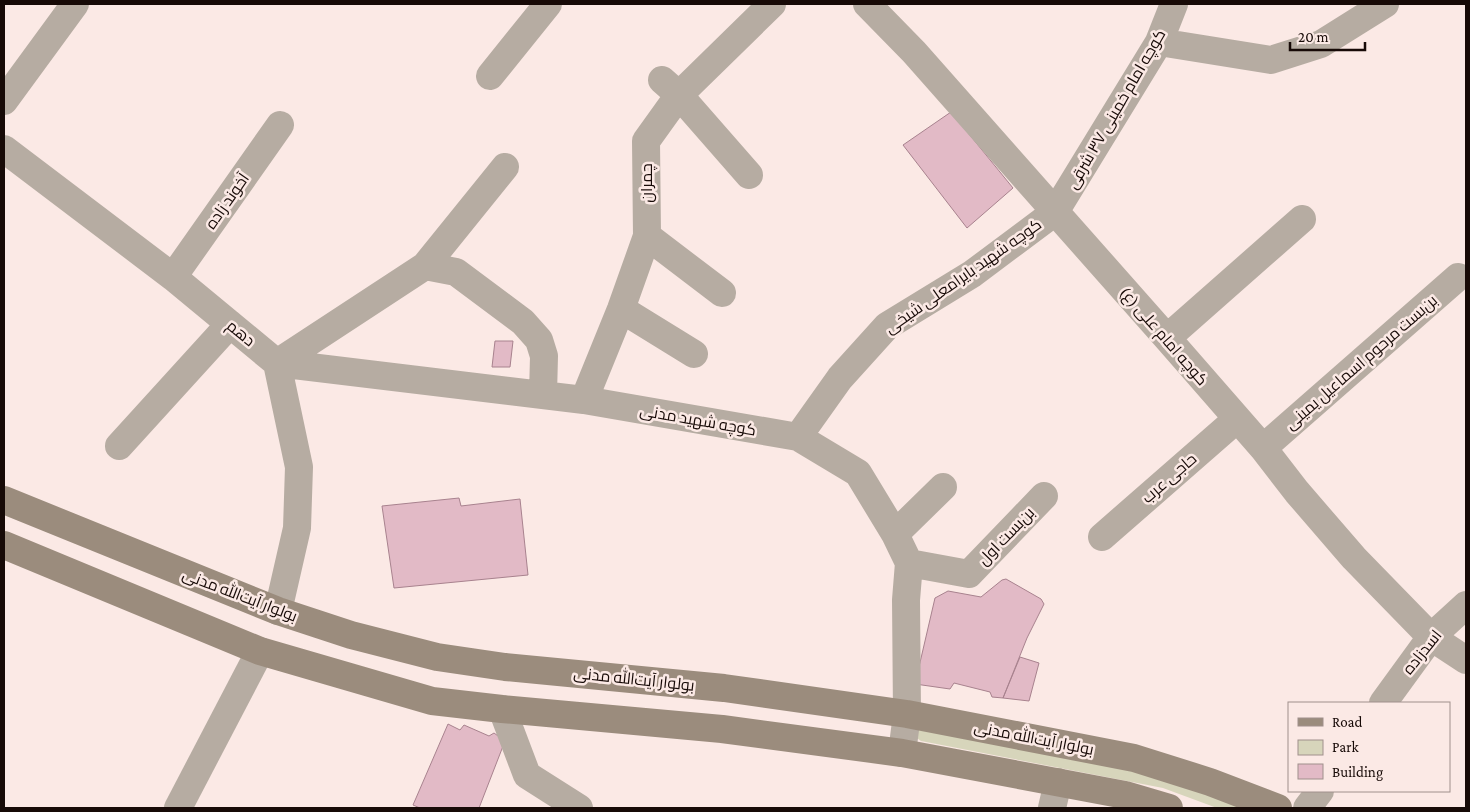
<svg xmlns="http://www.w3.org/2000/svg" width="1470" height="812" font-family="'Crimson Pro',Cairo,serif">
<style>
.green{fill:#d7d5bb}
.building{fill:#e2bac6;stroke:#a8828e}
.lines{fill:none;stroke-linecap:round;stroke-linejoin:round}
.minor{stroke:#b6aca2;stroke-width:28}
.tertiary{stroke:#b6aca2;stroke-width:28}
.secondary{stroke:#9b8c7d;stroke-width:28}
.labels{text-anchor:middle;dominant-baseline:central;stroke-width:5;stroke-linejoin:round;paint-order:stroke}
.street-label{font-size:16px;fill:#170a07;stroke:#fbe9e5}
</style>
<rect width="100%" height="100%" fill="#fbe9e5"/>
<!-- green -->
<path class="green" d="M914 729 1165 776 1254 808H1217L1163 788 921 741 914 736Z"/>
<!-- building -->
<path class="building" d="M951 112 1013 188 967 228 903 145Z
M495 341H513L510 367H492Z
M459 498 461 506 520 499 528 575 394 588 382 506Z
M1006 579 1041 599 1044 604 1027 638 1003 698 992 697 990 692 954 683 950 689 915 684 935 598 948 591 981 597 1002 580Z
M1020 657 1039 663 1029 701 1003 698Z
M448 724 460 730 464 725 489 736 494 733 505 741 479 808H420L413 805Z"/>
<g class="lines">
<!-- minor -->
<path class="minor" d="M867 4 914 52 1167 338 1263 448 1297 492 1354 558 1431 637 1466 660
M1159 42 1271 60 1321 44 1385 4
M490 76 548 4
M662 80 679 95 749 175
M4 101 75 4
M4 149 173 277 277 363 299 467 297 528 278 611
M647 236 722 293
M425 266 505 167
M173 277 280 125
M621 309 694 354
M1167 338 1302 219
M277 363 584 400 798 437 858 473 895 534 909 563 906 600 907 714 902 753
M277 363 425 266 456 272 523 322 539 340 544 356 543 395
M584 400 621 309 647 236 646 141 679 95 772 4
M798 437 840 378 887 326 972 274 1055 212 1159 42 1174 4
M119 446 230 324
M1263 448 1458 277
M895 534 943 487
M1102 537 1237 419
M909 563 969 574 1044 496
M1383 703 1431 637 1466 605
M502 709 527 775 579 808
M1052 808 1058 782
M1307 808 1320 791"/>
<!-- tertiary -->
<path class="tertiary" d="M178 808 260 651"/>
<!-- secondary -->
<path class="secondary" d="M4 500 278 611 351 635 437 657 505 667 724 688 907 714 1134 758 1210 782 1278 808
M4 545 260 651 432 701 502 709 722 729 902 753 1125 795 1169 808"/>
</g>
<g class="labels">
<!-- street labels -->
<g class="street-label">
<text transform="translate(1116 109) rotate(-60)">کوچه امام خمینی ۳۷ شرقی</text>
<text transform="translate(646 183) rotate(-90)">چمران</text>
<text transform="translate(227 201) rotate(-55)">آخوند زاده</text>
<text transform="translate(963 276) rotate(-35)">کوچه شهید بایرامعلی شیخی</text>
<text transform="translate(241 333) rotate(39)">دهم</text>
<text transform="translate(1164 336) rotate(49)">کوچه امام علی (ع)</text>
<text transform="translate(1361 362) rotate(-41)">بن‌بست مرحوم اسماعیل یمینی</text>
<text transform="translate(698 420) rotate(10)">کوچه شهید مدنی</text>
<text transform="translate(1169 478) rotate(-41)">حاجی عرب</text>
<text transform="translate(1006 536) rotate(-46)">بن‌بست اول</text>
<text transform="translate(240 595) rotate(21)">بولوار آیت‌الله مدنی</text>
<text transform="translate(1422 652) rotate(-51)">اسدزاده</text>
<text transform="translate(634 679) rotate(6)">بولوار آیت‌الله مدنی</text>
<text transform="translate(1034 738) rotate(11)">بولوار آیت‌الله مدنی</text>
</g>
</g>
<!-- border -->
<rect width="1470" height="812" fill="none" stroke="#170a07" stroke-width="10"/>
<!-- legend -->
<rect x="1288" y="702" width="162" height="90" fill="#fbe9e5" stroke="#a0908c"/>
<rect x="1298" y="718" width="25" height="8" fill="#9b8c7d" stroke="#a0908c"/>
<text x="1332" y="727" font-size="15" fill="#170a07">Road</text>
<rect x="1298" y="740" width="25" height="15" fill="#d7d5bb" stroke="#a0908c"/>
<text x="1332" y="752" font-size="15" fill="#170a07">Park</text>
<rect x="1298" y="764" width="25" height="15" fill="#e2bac6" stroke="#a0908c"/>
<text x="1332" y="777" font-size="15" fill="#170a07">Building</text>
<!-- scale -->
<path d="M1290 42v8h75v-8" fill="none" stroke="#170a07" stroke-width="2.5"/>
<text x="1298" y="42" font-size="15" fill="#170a07" stroke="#fbe9e5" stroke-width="4" paint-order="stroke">20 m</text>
</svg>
